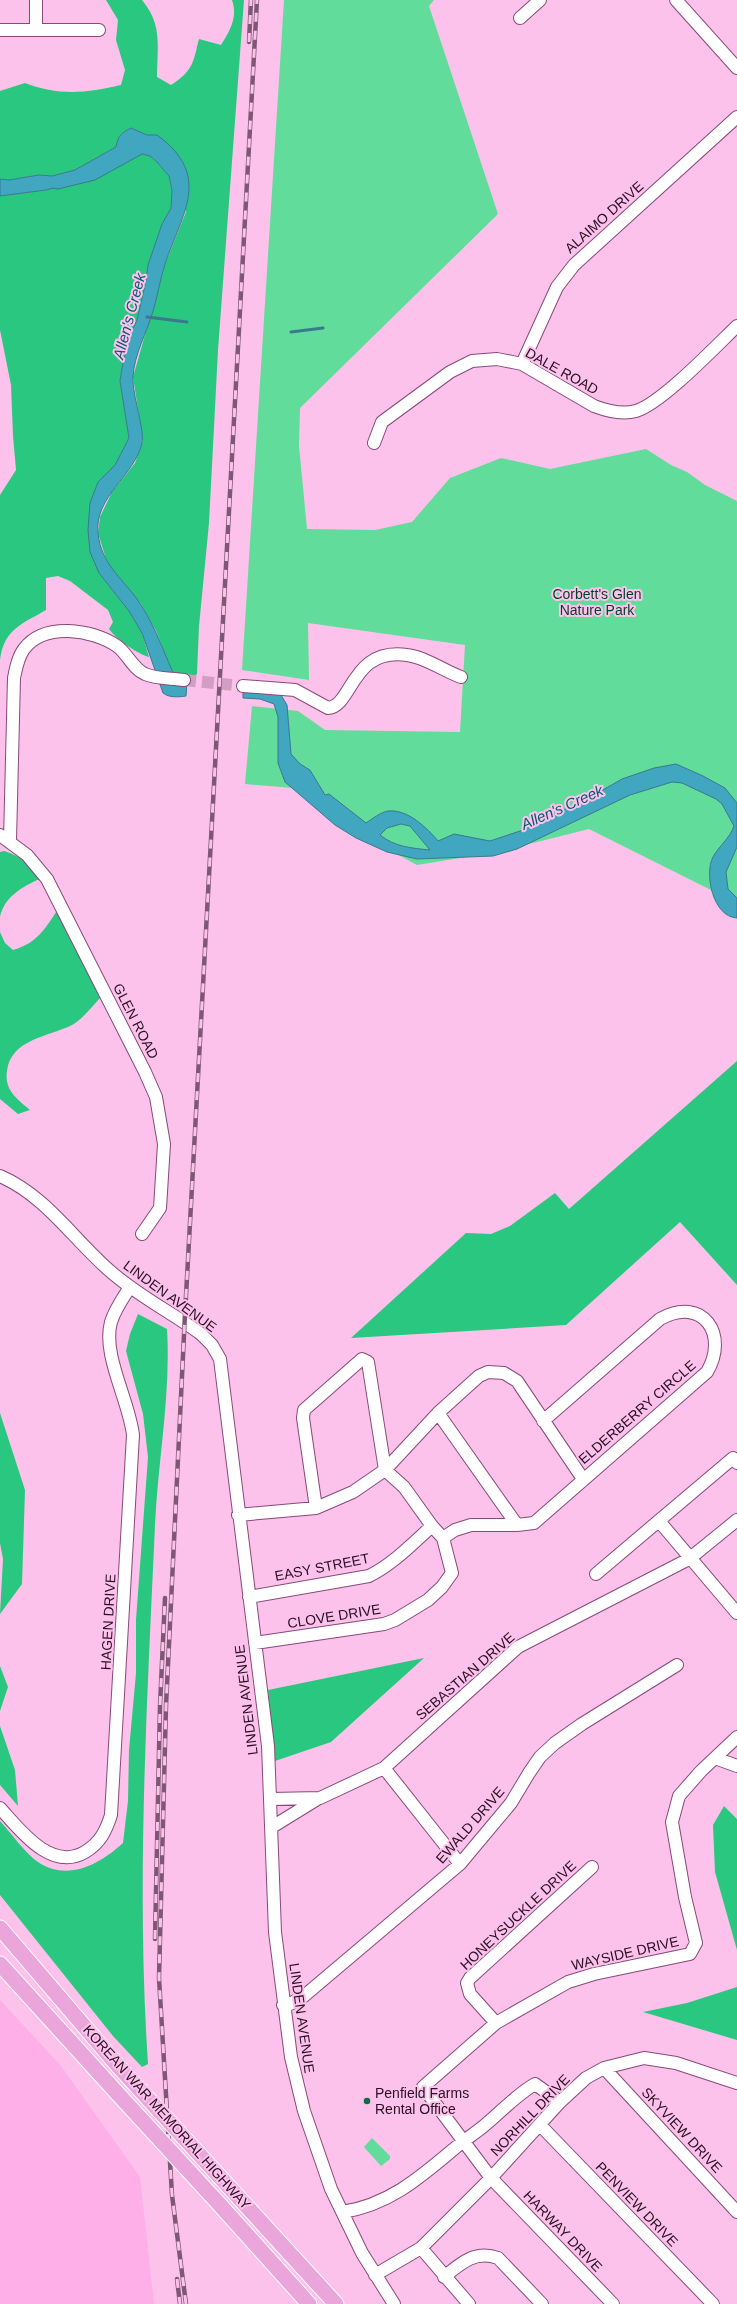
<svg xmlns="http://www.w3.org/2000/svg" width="737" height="2304" font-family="Arial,sans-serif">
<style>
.built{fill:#feafe8}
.green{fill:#61dc9a}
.forest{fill:#29c77f}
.water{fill:#41a6bf;stroke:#3a7990;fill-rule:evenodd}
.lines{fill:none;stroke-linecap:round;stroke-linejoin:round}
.stream{stroke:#3a7990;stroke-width:3}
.minor-tunnel{stroke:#d29ec3;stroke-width:12;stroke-dasharray:12 6;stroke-linecap:butt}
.minor-casing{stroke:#884979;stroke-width:14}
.major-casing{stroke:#fff;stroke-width:17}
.minor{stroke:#fff;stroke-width:12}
.major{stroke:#eaa5da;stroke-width:15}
.rail-casing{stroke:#7e5774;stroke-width:4.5}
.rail{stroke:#fcc2eb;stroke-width:3;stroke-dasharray:9;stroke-linecap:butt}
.major-bridge-casing{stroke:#fff;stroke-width:17;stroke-linecap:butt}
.major-bridge{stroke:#eaa5da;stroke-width:15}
.poi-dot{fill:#0d6d42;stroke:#fcc2eb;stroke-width:1.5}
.labels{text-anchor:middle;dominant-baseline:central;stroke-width:4;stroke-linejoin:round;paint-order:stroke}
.street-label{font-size:14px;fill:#290f23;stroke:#fcc2eb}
.park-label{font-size:14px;fill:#003f23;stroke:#fcc2eb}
.poi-label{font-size:14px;fill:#290f23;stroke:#fcc2eb;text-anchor:start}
.water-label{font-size:15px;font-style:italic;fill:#005a6c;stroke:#fcc2eb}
</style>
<rect width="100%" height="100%" fill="#fcc2eb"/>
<!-- built -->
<path class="built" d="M0 2000 61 2066 140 2177 154 2304H0Z"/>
<!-- green -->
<path class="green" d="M284 0H434L429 6 498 214 300 408 299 446 307 529 375 530 412 522 450 478 501 458 550 469 646 449 671 465 687 472 705 485 737 501V903L589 829 497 852 417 865 354 831 293 788 245 784 252 706 298 711 325 730 460 732 465 645 308 623 309 680 242 670Z
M372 2138 390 2156V2159L381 2166 364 2147Z"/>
<!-- forest -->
<path class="forest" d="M106 0H142C163 25 157 47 157 77L171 85C193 71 193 63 199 39L221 45C230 31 238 17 232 0H244L218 350 209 523 199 626 197 674 187 683 176 682 156 631 141 604 119 580 106 559 98 533 100 517 112 492 135 463 143 441 133 377 165 264 186 212 157 135H147L131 128C121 133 118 136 116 147L75 170 52 176 39 175 9 180 0 179V91L25 83C58 96 87 93 121 85L125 70 116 40 118 20Z
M142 154 150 156 157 162 169 176 172 190 171 208 162 224 148 265 146 281 137 320 129 337 122 368 120 381 129 438 115 465 98 482 90 503 99 573 129 611 142 633 149 657C139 655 115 638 109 629L113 622 108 610 70 581 58 576 46 578V610C22 624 4 629 0 660V495L16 470 13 436 11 385 0 330V196L46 190 126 161Z
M4 851C20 856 32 864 40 879 23 886 4 897 0 917V852Z
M58 909 103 995C94 1004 83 1019 72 1025 48 1037 11 1039 7 1071 4 1090 17 1099 30 1110L18 1114 0 1099V932L5 943 13 950C36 944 46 928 58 909Z
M737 1061V1285L680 1222 566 1325 351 1338 466 1233 491 1234 510 1226 555 1193 569 1209Z
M138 1314 167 1329C171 1394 158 1460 155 1525 147 1704 136 1885 148 2064L142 2067 113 2036 0 1895V1821C11 1833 25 1853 38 1862 68 1882 100 1864 123 1843L128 1801 129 1750 136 1673V1620L148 1457 143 1414 126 1351 130 1334Z
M0 1413 25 1490 22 1584 0 1614 3 1559 0 1543Z
M424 1658 331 1742 275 1761 268 1690Z
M0 1666 8 1687 0 1711Z
M0 1726 15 1770 18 1806 0 1785Z
M724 1806 737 1819V1950L715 1872 713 1825Z
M737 1987V2040L643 2012 687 2003Z"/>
<!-- water -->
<path class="water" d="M131 128 147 135H157C213 176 182 213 165 264 160 279 158 295 153 311 147 332 134 355 133 377 132 394 145 431 142 443 135 475 94 497 98 533 101 566 126 581 141 605 156 628 165 656 177 681L187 683 186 696C179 697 169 698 163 693L142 633 129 611 99 573 90 552 88 530 90 503 98 482 115 465 129 438 120 381 122 368 129 337 137 320 146 281 148 265 162 224 171 208 172 190 169 176 157 162 150 156 142 154 95 180 58 189 53 188 46 190 0 196V179L9 180 39 175 52 176 75 170 116 147C118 136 121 133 131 128Z
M243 688 275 691 281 695 287 705 291 754 300 764 310 770 325 795 329 794 366 823C372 819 381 812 388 811 408 809 427 828 438 841L454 834 490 841 523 830 541 819 580 803 622 779 654 768 676 764 703 776 725 788 737 803V847L726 872 728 889 737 898V918C713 917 704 874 713 857 719 846 730 838 734 826L722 804 716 799 682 783 672 782 630 795 517 849 493 856 417 859 387 852 356 838 335 825 285 782 278 763V717L274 704 260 699 243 698ZM401 824 410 826 430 850C411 848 395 847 380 835L387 828Z"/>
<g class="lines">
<!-- stream -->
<path class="stream" d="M147 317 187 322
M291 332 323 328"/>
<!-- minor-tunnel -->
<path class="minor-tunnel" d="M184 680 243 686"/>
<!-- minor casing -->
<g class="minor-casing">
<path id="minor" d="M36 0V30
M676 0 737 68
M520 18 540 0
M0 30H99
M522 364 557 287 574 265 737 117
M374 443 382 422 450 372 472 361 497 359 522 364 594 406C607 411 622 415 636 411 661 404 716 346 737 326
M243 686 295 690 328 708C353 706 351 647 407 655 425 657 444 671 461 677
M0 835 27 855 47 879 145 1072 156 1097 164 1144 160 1208 142 1234
M10 840 14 678C16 668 18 657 24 649 44 622 92 629 117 646 127 653 133 669 145 674 156 679 172 678 184 680
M0 1176C46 1196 73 1239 110 1271 138 1296 171 1312 201 1334L212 1345 220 1359 268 1746 275 1932 291 2057 304 2111 331 2189 362 2253 394 2304
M438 1413 517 1525
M316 1508 303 1418 304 1410 362 1359 368 1362 385 1470
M238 1515 316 1508 353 1492 385 1470 438 1413 479 1376 488 1372 504 1373 517 1381 583 1479
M659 1521 737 1613
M443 1538 455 1530 471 1525H517L534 1523 707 1372C729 1335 703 1295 660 1319L543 1421
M596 1574 733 1458 737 1463
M249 1597 369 1576C393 1564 412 1544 432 1526
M255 1643 384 1624 395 1620 428 1600 442 1587 452 1573 443 1538 432 1526 404 1487 385 1470
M715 1758 737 1766
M384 1768 460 1864
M271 1799 320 1798 384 1768 518 1647 689 1559 737 1520
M0 1808C20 1830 51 1872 85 1852 100 1843 106 1831 111 1815L133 1435C129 1400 102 1355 111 1322 115 1309 123 1298 130 1287
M272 1827 319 1798
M283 2005 290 2004 304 1996 460 1864 511 1803 529 1773 540 1757 555 1743 582 1724 677 1665
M496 2023 470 1994 467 1983 470 1978 592 1867
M604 2068 737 2212
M540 2125 713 2304
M342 2212C391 2205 424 2174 461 2143 469 2137 478 2131 485 2125 502 2111 516 2095 535 2084L560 2102
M421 2248 469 2304
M375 2275 421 2248 491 2178 560 2102 586 2078 604 2068 644 2058 676 2063 737 2083
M444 2277C461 2263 475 2250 498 2258L542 2304
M613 2304 491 2178 423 2087 496 2023 568 1982 594 1974 690 1954 696 1943 685 1897 672 1822 679 1796 701 1771 737 1737"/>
</g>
<!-- major casing -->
<g class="major-casing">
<path id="major" d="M0 1928 119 2067
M0 1964 118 2094
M219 2176 336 2304
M220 2205 309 2304"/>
</g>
<!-- minor -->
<use href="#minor" class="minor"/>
<!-- major -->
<use href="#major" class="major"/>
<!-- rail casing -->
<g class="rail-casing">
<path id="rail" d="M249 42 251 0
M155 1939 160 1706 165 1598
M177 2279 180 2304
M186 2304 172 2195 159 1978 166 1706 185 1314 257 0"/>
</g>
<!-- rail -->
<use href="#rail" class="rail"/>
<!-- major-bridge casing -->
<g class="major-bridge-casing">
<path id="major-bridge" d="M119 2067 219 2176
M118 2094 220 2205"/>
</g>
<!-- major-bridge -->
<use href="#major-bridge" class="major-bridge"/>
</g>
<!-- markers -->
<circle class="poi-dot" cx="367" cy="2101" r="4"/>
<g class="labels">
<!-- street labels -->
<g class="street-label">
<text transform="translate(604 217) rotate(-42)">ALAIMO DRIVE</text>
<text transform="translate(562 371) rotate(29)">DALE ROAD</text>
<text transform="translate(136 1021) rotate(63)">GLEN ROAD</text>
<text transform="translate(170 1296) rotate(36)">LINDEN AVENUE</text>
<text transform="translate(637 1412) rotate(-41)">ELDERBERRY CIRCLE</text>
<text transform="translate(322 1567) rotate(-11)">EASY STREET</text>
<text transform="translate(334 1616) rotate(-9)">CLOVE DRIVE</text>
<text transform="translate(108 1622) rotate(-87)">HAGEN DRIVE</text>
<text transform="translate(465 1676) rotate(-41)">SEBASTIAN DRIVE</text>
<text transform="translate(246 1700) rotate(-97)">LINDEN AVENUE</text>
<text transform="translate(470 1825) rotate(-49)">EWALD DRIVE</text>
<text transform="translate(518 1915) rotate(-43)">HONEYSUCKLE DRIVE</text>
<text transform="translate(625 1953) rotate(-13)">WAYSIDE DRIVE</text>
<text transform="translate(302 2018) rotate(82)">LINDEN AVENUE</text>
<text transform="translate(530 2115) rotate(-46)">NORHILL DRIVE</text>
<text transform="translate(167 2117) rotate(48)">KOREAN WAR MEMORIAL HIGHWAY</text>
<text transform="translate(682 2130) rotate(47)">SKYVIEW DRIVE</text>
<text transform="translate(637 2204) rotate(46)">PENVIEW DRIVE</text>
<text transform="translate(563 2231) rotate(46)">HARWAY DRIVE</text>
</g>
<!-- park labels -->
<g class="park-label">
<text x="597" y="594">Corbett's Glen<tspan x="597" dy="16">Nature Park</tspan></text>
</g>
<!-- poi labels -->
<g class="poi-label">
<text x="375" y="2093">Penfield Farms<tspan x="375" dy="16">Rental Office</tspan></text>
</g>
<!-- water labels -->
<g class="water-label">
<text transform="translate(129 316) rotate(-75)">Allen's Creek</text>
<text transform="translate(562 807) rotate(-24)">Allen's Creek</text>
</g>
</g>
</svg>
